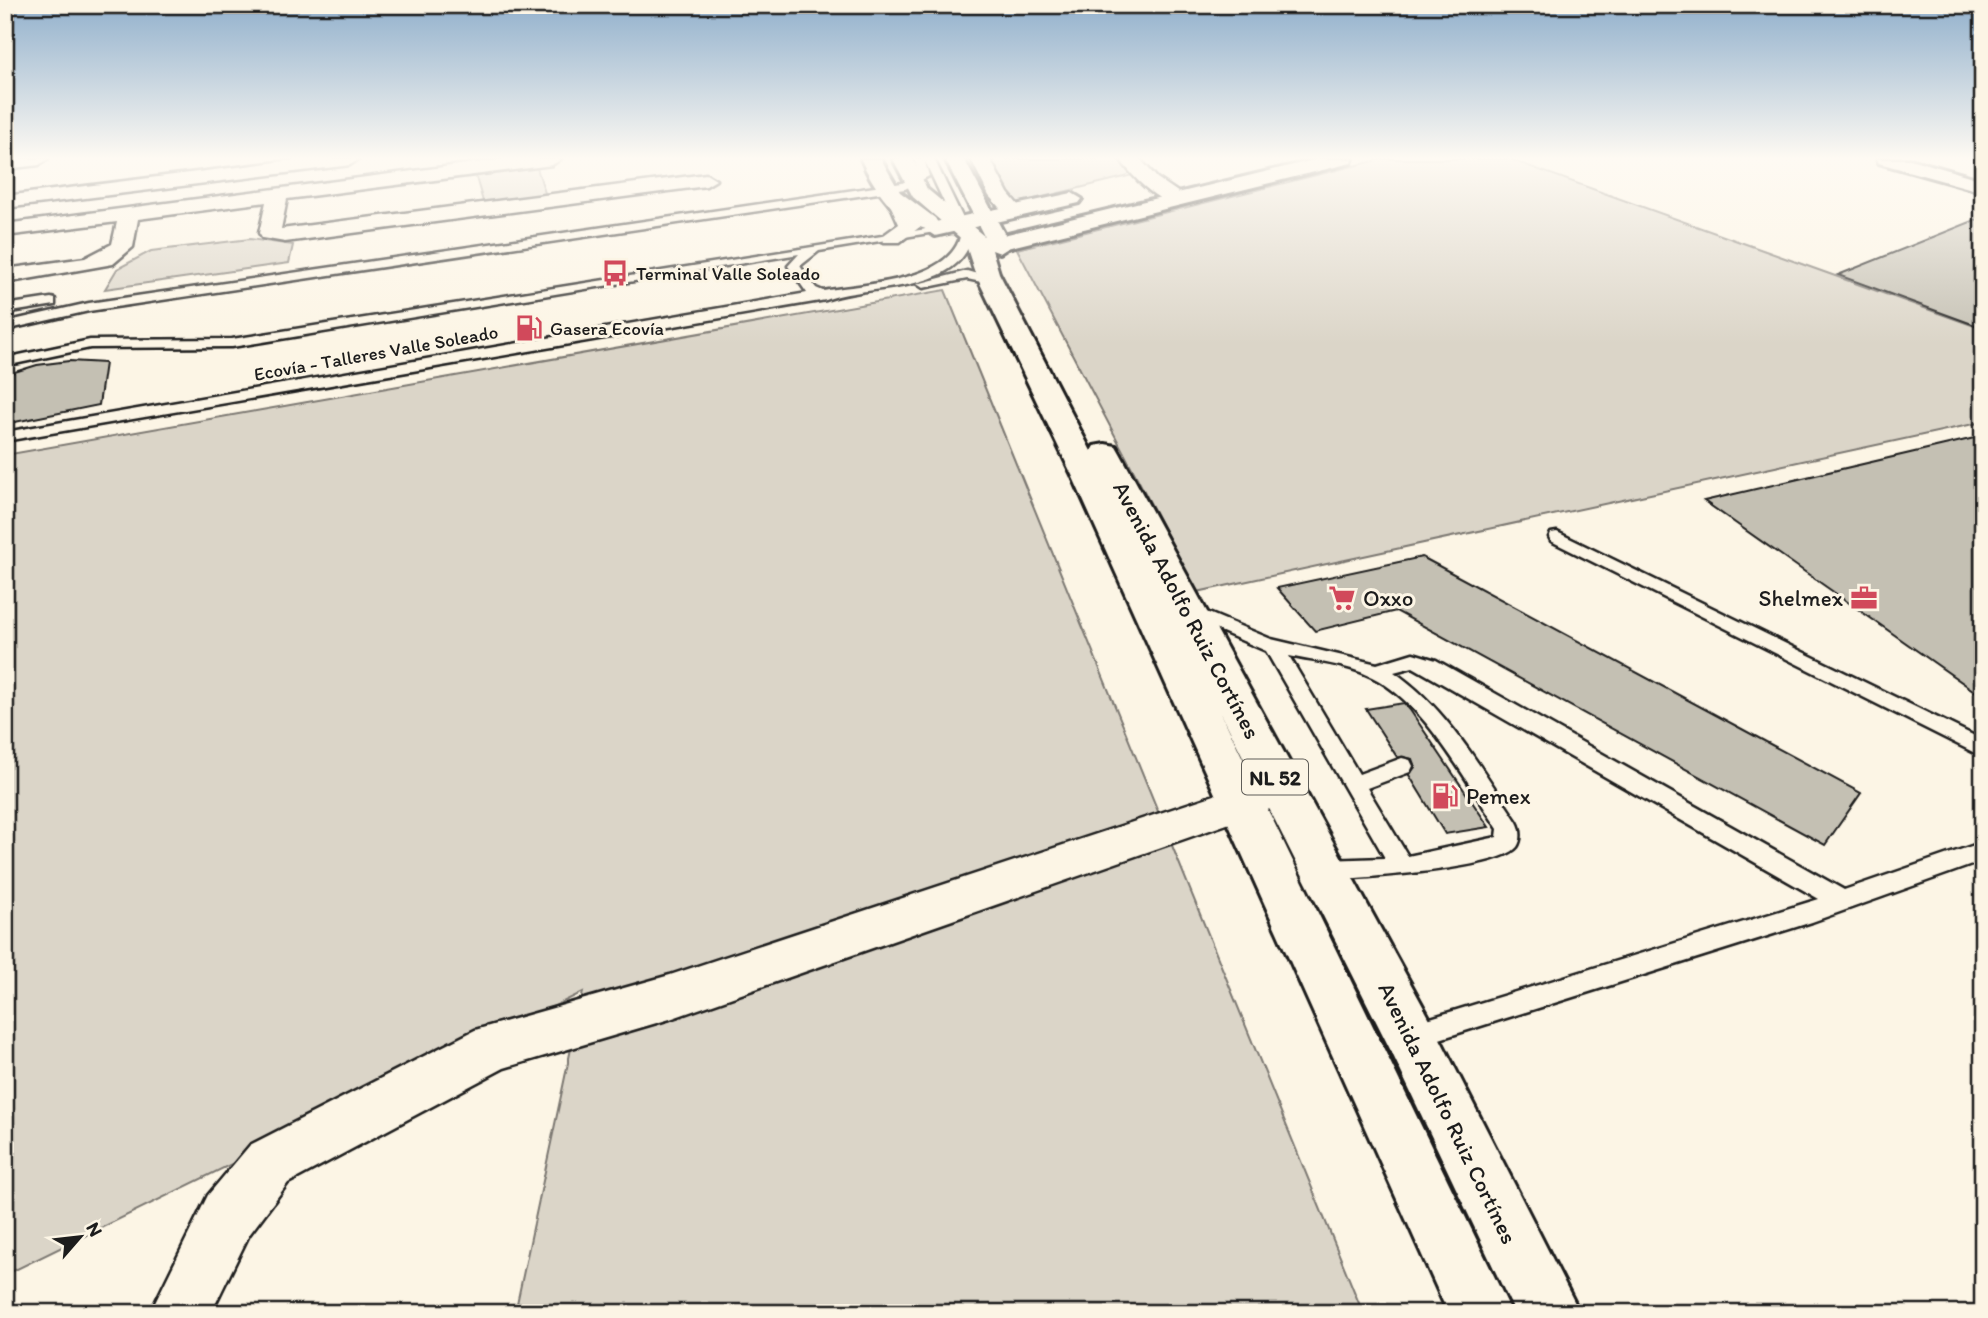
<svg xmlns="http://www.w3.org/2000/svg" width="1988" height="1318" font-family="Itim,sans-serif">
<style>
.green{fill:#dbd5c8;stroke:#7c7872;stroke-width:2}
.building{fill:#c4c0b3;stroke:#1c1c1c;stroke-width:2}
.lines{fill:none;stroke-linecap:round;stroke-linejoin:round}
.service-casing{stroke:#1c1c1c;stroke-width:5}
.minor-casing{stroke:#1c1c1c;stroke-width:5}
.tertiary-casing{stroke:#1c1c1c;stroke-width:6}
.primary-casing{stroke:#1c1c1c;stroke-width:6}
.service{fill:#fcf5e5;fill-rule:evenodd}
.minor{fill:#fcf5e5;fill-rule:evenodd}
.tertiary{fill:#fcf5e5;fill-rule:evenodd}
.primary{fill:#fcf5e5;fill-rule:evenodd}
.labels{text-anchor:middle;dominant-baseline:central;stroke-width:6;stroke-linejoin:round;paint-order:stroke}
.far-poi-label{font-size:19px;fill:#1c1c1c;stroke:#fcf5e5;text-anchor:start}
.far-street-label{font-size:19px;fill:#1c1c1c;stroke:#fcf5e5}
.shield{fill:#fcf5e5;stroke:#5f5d58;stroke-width:2}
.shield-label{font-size:21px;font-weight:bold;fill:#1c1c1c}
.poi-label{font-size:23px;fill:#1c1c1c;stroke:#fcf5e5;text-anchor:start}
.street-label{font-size:23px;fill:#1c1c1c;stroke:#fcf5e5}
</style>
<rect width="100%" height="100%" fill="#fcf5e5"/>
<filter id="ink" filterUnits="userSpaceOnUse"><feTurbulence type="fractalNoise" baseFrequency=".0143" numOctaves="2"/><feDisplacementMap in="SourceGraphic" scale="14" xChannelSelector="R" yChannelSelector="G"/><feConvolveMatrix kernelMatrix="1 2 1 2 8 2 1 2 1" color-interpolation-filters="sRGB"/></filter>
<g filter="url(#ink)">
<!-- green -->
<path class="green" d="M969 159H1119L1133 175 993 209Z
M1382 159H1509L1983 329V422L1197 592 1017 249Z
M536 165 546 196 484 205 475 174Z
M250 239 293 245 289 263 105 289 117 269 151 251Z
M945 290 1363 1313H515L583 992 5 1275V455Z"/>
<!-- building -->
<path class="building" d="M1983 217V328L1838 275Z
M69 361 105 363 99 405 5 424V375L37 365Z
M1983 436V697L1704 501Z
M1422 557 1861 793 1825 845 1396 611 1315 631 1277 588Z
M1404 703 1410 710 1489 827 1445 834 1409 775 1415 767 1412 759 1397 757 1366 709Z"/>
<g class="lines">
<!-- service casing -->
<g class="service-casing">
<path id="service" d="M914 159H924L929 176 905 189 89 311 5 330V322L89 303 902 183 919 175Z
M924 159H934L972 237C957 296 869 283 826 300L5 441V432L807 293 788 266 799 254 232 347 90 348 5 366V358L90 340 232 339 939 227V231L935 232 819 251 800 266 816 288 823 291C862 284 948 282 960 237Z
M967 271 997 280 991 284 967 279 923 288 917 284Z
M51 298 55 299V305L5 313V305Z
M1557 532 1983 740V757L1551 541 1549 537 1551 533Z
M1187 604 1271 639 1377 664 1413 653 1436 660 1844 890 1983 842V861L1812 922 1411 1048 1402 1045 1398 1036 1402 1027 1411 1024 1819 899 1413 667 1394 672C1447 708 1482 770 1517 822 1521 829 1522 840 1517 847 1499 870 1357 878 1325 880L1317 877 1313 870 1317 863 1325 860 1385 858 1266 651 1181 614 1178 610ZM1289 656C1316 662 1346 664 1372 677 1426 704 1465 780 1498 829L1497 837 1408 856 1367 788 1410 772 1413 766 1410 760 1402 758 1359 774Z"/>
</g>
<!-- minor casing -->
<g class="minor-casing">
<path id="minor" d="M5 159H48L39 165 5 169Z
M301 159H359L350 165 5 208V196Z
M505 159H561L552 165 287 199 281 229 706 174 716 180 706 186 285 242 262 238 259 233 266 202 138 219 133 247 113 264 5 283V269L85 258 112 244 117 222 5 236V224Z
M971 159H990L1008 193 1024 212 1021 216H1007L989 196Z
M1120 159H1140L1157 178 1188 199 1185 203C1161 209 1133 177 1120 159Z
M900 198C913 201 917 214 921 226L900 242H884L881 237 899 224 890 204Z
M1269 777 1284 782 1290 793 1284 804 670 1019 504 1068 288 1183 249 1235 211 1313H150L208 1195 250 1145 475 1030 670 975Z"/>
</g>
<!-- tertiary casing -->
<g class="tertiary-casing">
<path id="tertiary" d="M1318 159H1353L1351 163 999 250 988 243 991 238Z
M1877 159H1910L1983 180V192L1879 163Z
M1072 193 1082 199 1079 203 935 236 924 229 935 222Z"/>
</g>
<!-- primary casing -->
<g class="primary-casing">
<path id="primary" d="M861 159H881L900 192 935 218 938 223 935 228C904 235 871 184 861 159Z
M893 159H913L927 189 984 236 945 159H964L1011 246 1000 253 992 250 999 273 1091 451 1094 446 1105 444 1116 446 1120 453 1430 1019 1580 1313H1515L1392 1053 1221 713 1512 1313H1448L1072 475 975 273 965 242 913 197Z"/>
</g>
<!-- service -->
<use href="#service" class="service"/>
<!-- minor -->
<use href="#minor" class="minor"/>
<!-- tertiary -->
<use href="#tertiary" class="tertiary"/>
<!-- primary -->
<use href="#primary" class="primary"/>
</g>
</g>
<!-- sky -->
<linearGradient id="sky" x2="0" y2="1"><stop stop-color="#91b0cc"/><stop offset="0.46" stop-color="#fefaf3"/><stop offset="1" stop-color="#fefaf3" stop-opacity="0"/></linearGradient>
<rect width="1988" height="344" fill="url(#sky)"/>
<!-- icons -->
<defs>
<g id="bus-bare" transform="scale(2.1)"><path d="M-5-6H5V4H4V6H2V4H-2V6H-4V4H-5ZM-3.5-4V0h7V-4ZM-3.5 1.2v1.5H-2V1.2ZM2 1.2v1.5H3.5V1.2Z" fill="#d1495b" stroke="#fcf5e5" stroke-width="2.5" paint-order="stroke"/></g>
<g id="fuel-bare" transform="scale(2.1)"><path d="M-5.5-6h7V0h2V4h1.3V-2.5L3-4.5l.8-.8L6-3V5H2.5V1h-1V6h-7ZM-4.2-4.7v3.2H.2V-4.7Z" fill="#d1495b" stroke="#fcf5e5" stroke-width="2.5" paint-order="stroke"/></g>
<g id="supermarket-bare" transform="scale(2.1)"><path d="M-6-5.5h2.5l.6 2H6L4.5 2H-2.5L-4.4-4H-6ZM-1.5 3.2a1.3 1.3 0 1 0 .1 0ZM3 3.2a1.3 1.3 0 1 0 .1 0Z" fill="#d1495b" stroke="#fcf5e5" stroke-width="2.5" paint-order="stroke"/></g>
<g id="office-bare" transform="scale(2.1)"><path d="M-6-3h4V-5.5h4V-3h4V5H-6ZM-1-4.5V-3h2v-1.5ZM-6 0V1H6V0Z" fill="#d1495b" stroke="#fcf5e5" stroke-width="2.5" paint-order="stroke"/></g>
</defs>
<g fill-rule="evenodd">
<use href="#bus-bare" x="615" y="273"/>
<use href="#fuel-bare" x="529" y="328"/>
<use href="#supermarket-bare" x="1342" y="598"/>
<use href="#office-bare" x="1864" y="598"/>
<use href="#fuel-bare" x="1445" y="796"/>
</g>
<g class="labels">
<!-- far-poi labels -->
<g class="far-poi-label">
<text x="636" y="273">Terminal Valle Soleado</text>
<text x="550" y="328">Gasera Ecovía</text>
</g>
<!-- far-street labels -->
<g class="far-street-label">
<text transform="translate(376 353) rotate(-10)">Ecovía - Talleres Valle Soleado</text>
</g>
<!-- shield labels -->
<rect class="shield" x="1242" y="759.5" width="66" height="35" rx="5"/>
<g class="shield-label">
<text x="1275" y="777">NL 52</text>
</g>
<!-- poi labels -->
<g class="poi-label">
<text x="1363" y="598">Oxxo</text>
<text x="1843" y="598" text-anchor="end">Shelmex</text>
<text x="1466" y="796">Pemex</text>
</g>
<!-- street labels -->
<g class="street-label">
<text transform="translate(1187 610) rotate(62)">Avenida Adolfo Ruiz Cortínes</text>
<text transform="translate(1448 1113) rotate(64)">Avenida Adolfo Ruiz Cortínes</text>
</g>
</g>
<!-- margin -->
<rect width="1988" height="1318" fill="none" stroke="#fcf5e5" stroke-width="28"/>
<rect x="14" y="14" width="1960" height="1290" fill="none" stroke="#1c1c1c" stroke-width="2.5" filter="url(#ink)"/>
<!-- north arrow -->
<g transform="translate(80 1237) rotate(62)" stroke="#fcf5e5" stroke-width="5" paint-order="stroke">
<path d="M0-5L12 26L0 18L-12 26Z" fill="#1c1c1c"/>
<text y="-10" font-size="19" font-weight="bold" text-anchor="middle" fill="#1c1c1c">N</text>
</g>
</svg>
